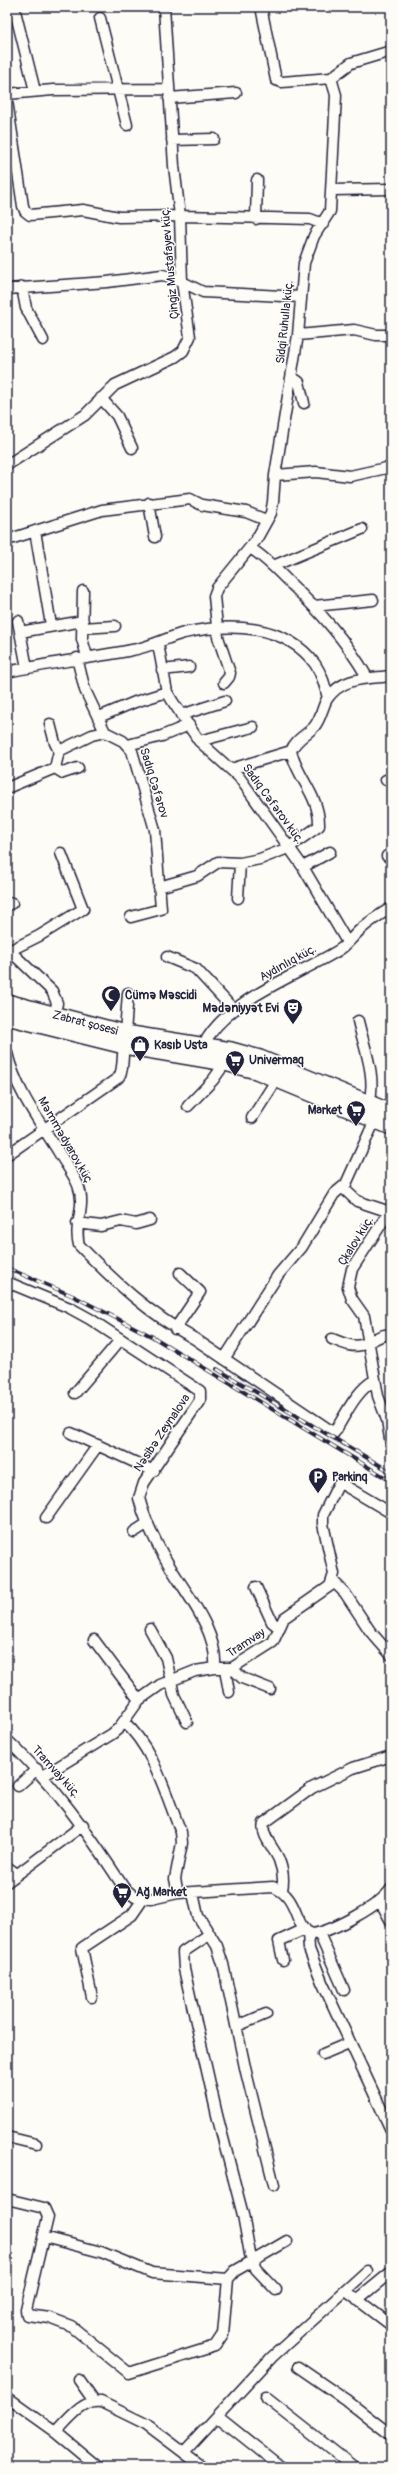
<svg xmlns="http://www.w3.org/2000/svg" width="398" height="2474" font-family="Pangolin,sans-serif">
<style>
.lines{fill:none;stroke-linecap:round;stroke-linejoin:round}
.street-casing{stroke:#22223b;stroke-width:13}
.primary-casing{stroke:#22223b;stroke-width:18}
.street{stroke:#fdfcf7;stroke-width:10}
.primary{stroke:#fdfcf7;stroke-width:15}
.rail-casing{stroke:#22223b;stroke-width:4}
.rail{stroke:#fdfcf7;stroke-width:2.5;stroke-dasharray:8;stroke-linecap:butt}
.labels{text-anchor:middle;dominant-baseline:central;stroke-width:3;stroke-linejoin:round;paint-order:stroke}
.street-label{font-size:12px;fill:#22223b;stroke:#fdfcf7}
.poi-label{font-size:12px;font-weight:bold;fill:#22223b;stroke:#fdfcf7;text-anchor:start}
</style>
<rect width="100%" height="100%" fill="#fdfcf7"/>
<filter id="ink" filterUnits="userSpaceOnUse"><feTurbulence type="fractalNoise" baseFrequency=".025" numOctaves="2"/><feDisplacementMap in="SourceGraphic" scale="8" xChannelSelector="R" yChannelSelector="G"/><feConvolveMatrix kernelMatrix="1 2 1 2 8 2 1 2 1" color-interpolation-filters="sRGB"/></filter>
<g filter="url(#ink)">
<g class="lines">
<!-- street casing -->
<g class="street-casing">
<path id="street" d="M14 7 35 91
M100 18 127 125
M331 78 351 63 391 51
M7 94 53 90 169 89
M169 98 236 93
M7 101 23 206 25 211 30 215 83 210 119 217 180 216 310 219 323 224
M172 140 214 139
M332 190 391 189
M256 219 257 180
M22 287 26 308 43 340
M7 289 107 282 162 275 172 277 203 292 301 297
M298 335 354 330 376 335H391
M292 377 299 382 304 403
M101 398 117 416 132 448
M7 465 85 415 115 385 175 357 183 351 190 337 182 282 180 216 174 166 164 7
M275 475 316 472 350 476 391 467
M149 503 155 537
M35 531 51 625
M7 540 102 510 190 499 202 505 246 512 266 520
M250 548C265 557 277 570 289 582 319 611 346 640 367 677
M273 566 362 529
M83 591 82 639 87 656
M314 606 373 600
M18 621 27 668
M82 628 115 626
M20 632 83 621
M158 644 167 692 173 702 199 741 239 777 303 867 347 942
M77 658 85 690 105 732 123 741 132 751 155 830 161 909 131 917
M162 670 189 667
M7 672C49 663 91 658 132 650 150 647 166 638 184 633 228 623 285 623 315 664 322 674 325 686 328 698
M224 683 229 677 230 673 218 637 214 596 217 588 256 540 271 513 273 502 275 475 298 335 304 263 314 236 330 211 336 95 331 78 282 82 276 80 261 7
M181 715 225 701
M99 717 135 702 167 692
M50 724 55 743 59 751
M199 741 253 727
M128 745 162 736 189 725
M55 768 63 773 78 768
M231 769 291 751C295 740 306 735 314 727 321 719 322 708 327 699 343 676 368 679 391 676
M386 780 391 781
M7 788 55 768 59 751 92 735 105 732
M387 856 391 854
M303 867 330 852
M159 887 197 876 218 862 240 863 260 859 288 848 319 826C320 796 297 778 291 751
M238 898 240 863
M7 905 12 903
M7 948 52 991 57 1003 55 1014
M9 951 39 936 83 909 61 853
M167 957 196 969 234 1010
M358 1021C364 1047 377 1077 369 1103
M125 1033 128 993
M203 1046C225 1000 297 976 339 950 347 945 353 936 361 929 370 921 381 914 391 908
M7 1053C15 1088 39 1121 58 1151 64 1162 73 1173 78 1185 87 1208 73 1223 79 1245 116 1283 148 1313 195 1339L334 1433C345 1416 356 1390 375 1380
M188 1106 213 1080 225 1063
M252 1118 277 1079
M7 1155 118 1078C124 1072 122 1055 124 1046
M343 1188 357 1201 390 1212
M391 1209 352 1269 348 1287 352 1299 364 1316 378 1396 387 1420 391 1445
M77 1223 101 1226 121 1221 136 1224 150 1220
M7 1282 70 1308 90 1319 200 1391V1400L144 1483 139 1498C145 1521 157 1545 169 1565 187 1595 218 1631 215 1668
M175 1329 200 1292 180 1273
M332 1339C341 1342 351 1348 361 1345 372 1343 379 1333 391 1335
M224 1359 278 1275 302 1247 334 1194 346 1184 375 1120
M75 1393 121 1339
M71 1433 154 1471
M46 1518 98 1445
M134 1532 148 1523
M333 1581 345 1593 370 1631 391 1655
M256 1587 272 1622 278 1627
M150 1629 166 1658 174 1695 187 1722
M94 1640 139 1700
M232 1668 242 1678 270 1689
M225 1669 229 1692
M124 1722C154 1748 166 1796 181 1832L182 1843 175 1879 178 1893
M7 1740C54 1784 89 1834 124 1888L135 1897 151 1899 178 1893 273 1887C300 1897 293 1928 312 1934 333 1931 380 1906 391 1889
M43 1776 112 1734 119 1728 139 1700 160 1685 195 1671 215 1668H232L273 1642 284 1618 330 1586 334 1574 323 1524V1515L338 1485 342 1484 391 1513
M18 1786 37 1769
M7 1867 17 1874
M7 1882 83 1825
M282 1890C284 1880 283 1870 279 1860 275 1849 260 1835 264 1823L312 1788 353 1768 391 1756
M193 1893 198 1916 217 1946 223 1964 246 2072 274 2185
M380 1901 391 1921
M308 1932 309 1949 322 1982 391 2130
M319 1933 344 1990
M210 1934 183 1952 184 1969 217 2115 243 2215 250 2254 256 2269 276 2290
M283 1960 279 1941 305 1929
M92 1997 82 1948 132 1915 143 1899
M237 2026 266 2014
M323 2054 349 2043
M7 2137 36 2144
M7 2199 44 2208 48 2217 26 2310 27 2315 50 2318 71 2326 129 2373 215 2346 223 2334 228 2279 235 2271 287 2241
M44 2237 101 2252 152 2273 228 2279
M346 2291 391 2325
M357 2300 391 2272
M298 2367 346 2400 391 2435
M79 2380 93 2400
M7 2397 56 2432 98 2467
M265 2397 354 2467
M217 2416 281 2467
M56 2432C68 2420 83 2399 101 2402L146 2424 203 2467
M184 2452 272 2357 367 2271"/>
</g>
<!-- primary casing -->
<g class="primary-casing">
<g id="primary">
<path id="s1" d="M7 1002 125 1033 231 1050 260 1058 391 1112"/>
<path d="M7 1017 124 1046 225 1063 256 1071 391 1127"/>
</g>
</g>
<!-- street -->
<use href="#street" class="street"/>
<!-- primary -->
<use href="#primary" class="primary"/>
<!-- rail casing -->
<g class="rail-casing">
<path id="rail" d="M7 1268 73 1296 153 1337 391 1481
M217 1369 391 1472"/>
</g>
<!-- rail -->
<use href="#rail" class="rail"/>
</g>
</g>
<!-- icons -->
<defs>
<g id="mosque-pin" transform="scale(1)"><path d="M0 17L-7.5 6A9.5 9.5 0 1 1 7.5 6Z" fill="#22223b" stroke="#fdfcf7"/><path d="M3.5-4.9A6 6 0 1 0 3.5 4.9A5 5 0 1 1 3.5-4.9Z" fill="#fff"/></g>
<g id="theatre-pin" transform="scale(1)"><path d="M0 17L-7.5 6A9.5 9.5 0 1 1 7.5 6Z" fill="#22223b" stroke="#fdfcf7"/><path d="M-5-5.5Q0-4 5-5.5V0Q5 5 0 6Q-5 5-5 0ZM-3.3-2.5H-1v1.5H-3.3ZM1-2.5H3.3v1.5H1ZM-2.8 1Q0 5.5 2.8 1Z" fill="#fff"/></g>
<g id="shop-pin" transform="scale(1)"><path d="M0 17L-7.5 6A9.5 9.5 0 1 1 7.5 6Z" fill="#22223b" stroke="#fdfcf7"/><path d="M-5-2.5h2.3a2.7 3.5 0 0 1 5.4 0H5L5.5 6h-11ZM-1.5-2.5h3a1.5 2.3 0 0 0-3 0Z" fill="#fff"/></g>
<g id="supermarket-pin" transform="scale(1)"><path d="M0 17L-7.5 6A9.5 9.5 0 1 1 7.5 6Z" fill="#22223b" stroke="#fdfcf7"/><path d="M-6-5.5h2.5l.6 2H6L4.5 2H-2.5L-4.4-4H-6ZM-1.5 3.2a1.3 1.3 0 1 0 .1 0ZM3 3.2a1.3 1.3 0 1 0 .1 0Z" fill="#fff"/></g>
<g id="parking-pin" transform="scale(1)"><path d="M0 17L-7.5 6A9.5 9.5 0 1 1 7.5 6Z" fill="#22223b" stroke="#fdfcf7"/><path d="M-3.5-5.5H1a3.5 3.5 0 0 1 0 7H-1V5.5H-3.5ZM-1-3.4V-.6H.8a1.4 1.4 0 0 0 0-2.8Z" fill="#fff"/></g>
</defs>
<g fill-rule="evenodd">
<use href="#mosque-pin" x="111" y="995"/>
<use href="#theatre-pin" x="293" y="1008"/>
<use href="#shop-pin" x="140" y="1045"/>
<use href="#supermarket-pin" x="235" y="1060"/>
<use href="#supermarket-pin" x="356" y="1110"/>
<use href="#parking-pin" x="318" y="1477"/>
<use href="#supermarket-pin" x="122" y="1892"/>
</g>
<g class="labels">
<!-- street labels -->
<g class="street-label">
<text transform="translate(170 263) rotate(-95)">Çingiz Mustafayev küç.</text>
<text transform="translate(285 322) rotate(-84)">Sidqi Ruhulla küç.</text>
<text transform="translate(154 783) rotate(73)">Sadıq Cəfərov</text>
<text transform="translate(273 804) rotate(54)">Sadıq Cəfərov küç.</text>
<text transform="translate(288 963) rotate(-29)">Aydınlıq küç.</text>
<text stroke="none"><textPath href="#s1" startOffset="81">Zabrat şosesi</textPath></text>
<text transform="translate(65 1140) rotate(60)">Məmmədyarov küç</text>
<text transform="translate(356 1241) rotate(-58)">Çkalov küç.</text>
<text transform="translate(162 1433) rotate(-56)">Nəsibə Zeynalova</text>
<text transform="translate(246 1643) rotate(-33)">Tramvay</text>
<text transform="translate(56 1772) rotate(48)">Tramvay küç.</text>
</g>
<!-- poi labels -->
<g class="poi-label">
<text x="125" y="995">Cümə Məscidi</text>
<text x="279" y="1008" text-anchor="end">Mədəniyyət Evi</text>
<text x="154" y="1045">Kasıb Usta</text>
<text x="249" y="1060">Univermaq</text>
<text x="342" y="1110" text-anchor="end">Market</text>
<text x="332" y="1477">Parkinq</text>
<text x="136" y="1892">Ağ Market</text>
</g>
</g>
<!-- margin -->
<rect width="398" height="2474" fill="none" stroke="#fdfcf7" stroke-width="24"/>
<rect x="12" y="12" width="374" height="2450" fill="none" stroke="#22223b" stroke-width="1.5" filter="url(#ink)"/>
</svg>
